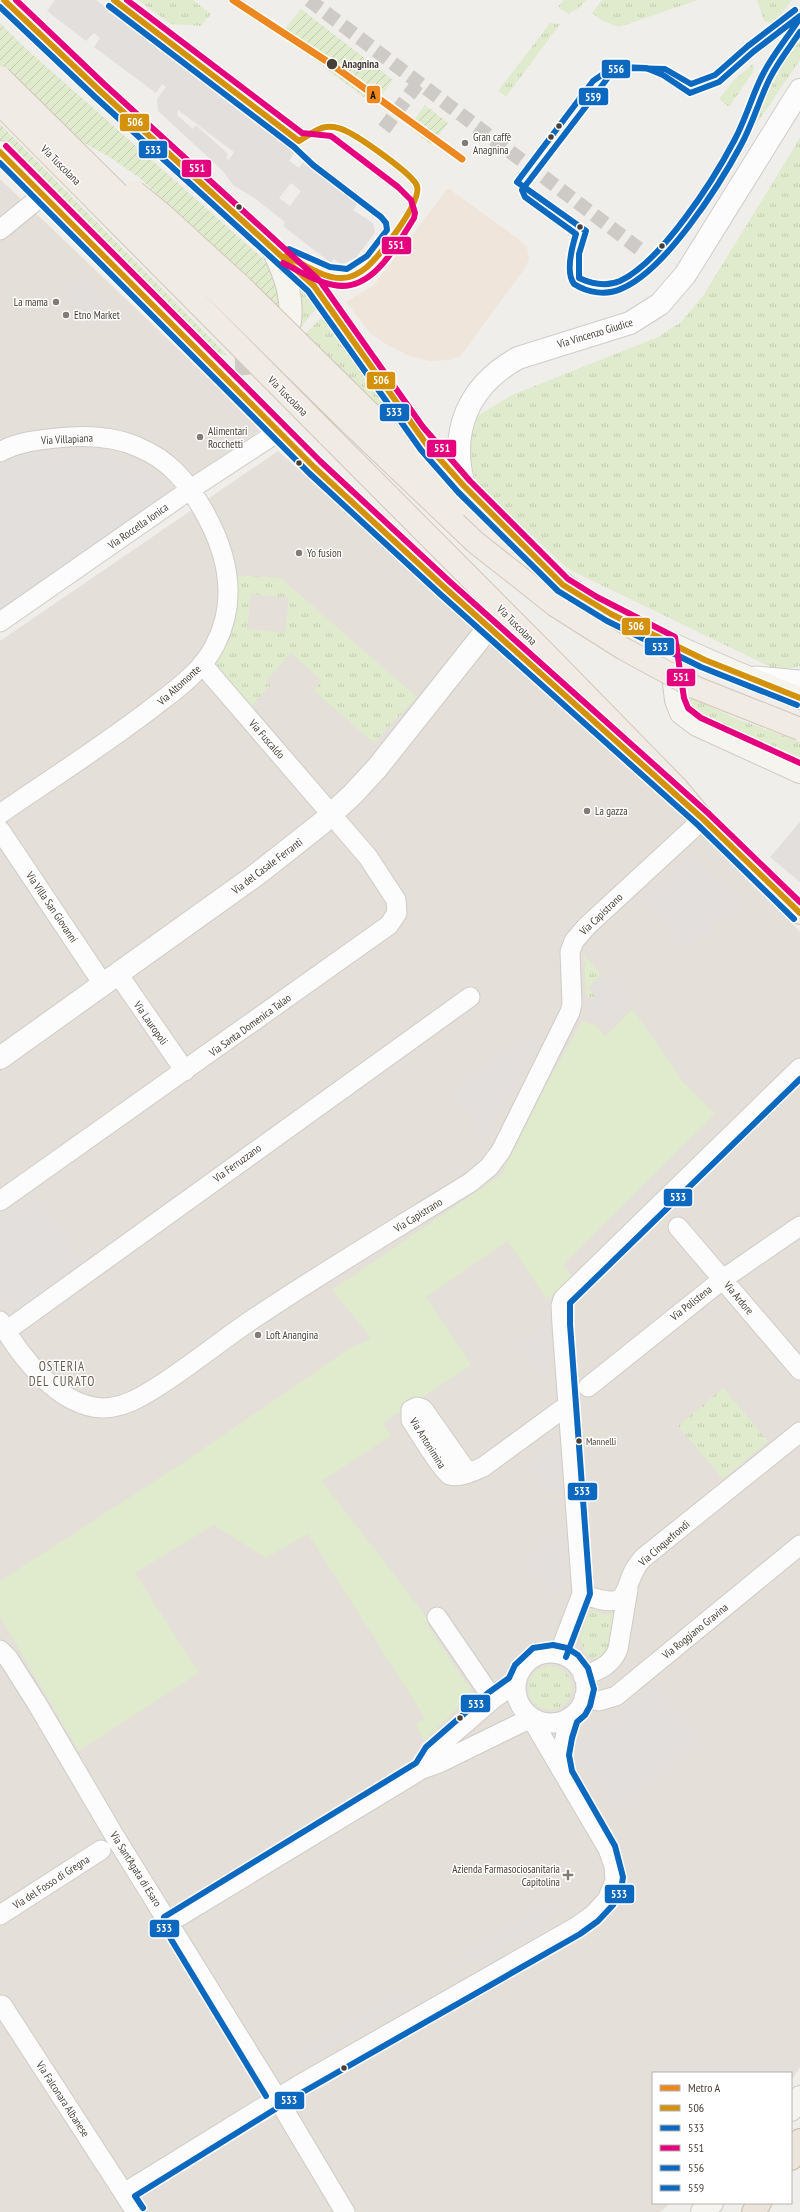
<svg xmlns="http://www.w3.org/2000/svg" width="800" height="2212" font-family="'PT Sans Narrow',sans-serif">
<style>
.residential{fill:#e4dfd8}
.commercial{fill:#efe5db}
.grass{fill:url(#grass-tufts);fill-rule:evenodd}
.park{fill:#e0eacc}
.garden{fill:url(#garden-furrows)}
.parking{fill:#e2dfdc;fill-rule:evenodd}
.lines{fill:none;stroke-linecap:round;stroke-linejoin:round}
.pedestrian-tunnel{stroke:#cecbc7;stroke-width:14;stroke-dasharray:14 7;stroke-linecap:butt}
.secondary-tunnel{stroke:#cecbc7;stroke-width:22;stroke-dasharray:22 11;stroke-linecap:butt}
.minor-casing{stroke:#ceccc8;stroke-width:21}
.tertiary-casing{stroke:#ceccc8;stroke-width:24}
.secondary-casing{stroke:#cfcac2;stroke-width:24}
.primary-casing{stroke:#d2c8b9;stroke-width:24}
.motorway-casing{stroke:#c7b9a7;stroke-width:24}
.minor{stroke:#fdfcfc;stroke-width:19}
.tertiary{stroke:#fdfcfc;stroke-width:22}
.secondary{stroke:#f6f4ef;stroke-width:22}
.primary{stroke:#f0ebe4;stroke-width:22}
.motorway{stroke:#ece4da;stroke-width:22}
.primary-bridge-casing{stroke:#d2c8b9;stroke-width:24;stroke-linecap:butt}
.primary-bridge{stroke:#f0ebe4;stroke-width:22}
.bus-1-casing{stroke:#fff;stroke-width:9}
.bus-2-casing{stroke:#fff;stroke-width:9}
.bus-3-casing{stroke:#fff;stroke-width:9}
.bus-4-casing{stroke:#fff;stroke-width:9}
.bus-5-casing{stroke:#fff;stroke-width:9}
.bus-1{stroke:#d4910b;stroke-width:6}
.bus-2{stroke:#0c69bf;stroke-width:6}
.bus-3{stroke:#e5007d;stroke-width:6}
.bus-4{stroke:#0c69bf;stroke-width:6}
.bus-5{stroke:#0c69bf;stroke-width:6}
.metro-1-casing{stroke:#fff;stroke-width:10}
.metro-1{stroke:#ed8720;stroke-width:7}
.stop-dot{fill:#463f37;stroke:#fff;stroke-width:1.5}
.poi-dot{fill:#827c76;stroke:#fff;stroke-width:1.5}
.labels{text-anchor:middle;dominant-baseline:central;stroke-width:3;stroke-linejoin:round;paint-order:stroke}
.bus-label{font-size:10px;fill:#463f37;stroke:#fff;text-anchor:start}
.stop-label{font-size:11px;font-weight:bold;fill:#463f37;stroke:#fff;text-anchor:start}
.poi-label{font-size:11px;fill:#463f37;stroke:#fff;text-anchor:start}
.street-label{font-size:11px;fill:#463f37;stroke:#fff}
.quarter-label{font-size:13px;letter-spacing:1px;fill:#695c4e;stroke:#fff}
.line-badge{stroke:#fff;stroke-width:1.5}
.badge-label{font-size:11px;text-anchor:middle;font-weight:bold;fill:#fff}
.pale-badge-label{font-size:11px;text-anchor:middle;font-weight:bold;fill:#111}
</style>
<defs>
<pattern id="grass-tufts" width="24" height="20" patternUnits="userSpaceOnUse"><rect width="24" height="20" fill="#e0eacc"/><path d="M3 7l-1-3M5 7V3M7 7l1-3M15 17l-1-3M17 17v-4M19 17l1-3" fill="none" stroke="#c2cab0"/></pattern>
<pattern id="garden-furrows" width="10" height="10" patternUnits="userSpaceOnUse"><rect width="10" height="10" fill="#e0eacc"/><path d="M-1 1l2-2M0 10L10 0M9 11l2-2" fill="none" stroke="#c2cab0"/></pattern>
</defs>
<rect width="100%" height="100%" fill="#f0eeeb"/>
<!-- residential -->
<path class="residential" d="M0 179 262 429 0 605Z
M278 451 689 817 800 932V2067L791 2081V2073H653V2203H671L660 2212H0V641Z"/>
<!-- commercial -->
<path class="commercial" d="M448 188 520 240 527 247 529 259 525 268 460 357 449 360 429 361 409 356 387 345 371 334 346 302 374 285Z"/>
<!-- grass -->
<path class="grass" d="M138 0H193L211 14 201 26 171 24Z
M561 0H586L580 7 568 14 558 7 563 1Z
M602 0H698L619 27 603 21 592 13Z
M757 0H792L774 24 764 21Z
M550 23 560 24 506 97 498 91Z
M800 39V60L753 129 759 97Z
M753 64 754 67 753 72 729 107 719 99 735 79Z
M800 138V666L779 671 568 569 480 487C468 466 466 438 477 416L512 395 658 337 681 322 703 296Z
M301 288 318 306 299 330Z
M324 315 408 438 304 335Z
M232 575 281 578 417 697 374 743 314 691 321 680 291 653 266 681 271 685 250 707 210 665 229 641 232 619ZM251 594 289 598 285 633 247 629Z
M685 695 735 718 800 742V762L702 717 692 710Z
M584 955 601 974 588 988 596 997 593 999 586 995Z
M723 1388 768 1441 723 1479 678 1426Z
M590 1609 602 1614H614C611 1628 612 1656 594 1659L584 1653 580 1638Z
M528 1688a22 22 0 1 1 44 0a22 22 0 1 1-44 0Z"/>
<!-- park -->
<path class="park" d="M633 1009 684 1083 715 1114 563 1265 572 1276 547 1300 508 1241 426 1297 471 1365 383 1423 391 1436 322 1481 429 1620 426 1623 473 1693 424 1741 416 1724 425 1718 308 1534 266 1558 214 1525 135 1573 199 1673 79 1751 0 1617V1581L184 1462 350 1348 371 1338 332 1290 502 1174 545 1087 582 1021 595 1025 605 1036Z"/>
<!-- garden -->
<path class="garden" d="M301 9 393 80 374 105 281 34Z
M0 23 22 45 260 256 279 278 282 320 202 237 140 178 108 156 84 143 0 68Z
M425 105 448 123 431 145 409 127Z
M0 124 227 355 216 354 120 256 0 140Z"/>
<!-- parking -->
<path class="parking" d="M55 0H96L105 7 106 10 180 65H183L198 77 199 80 295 152 289 161 299 168 305 160 360 200 353 210 373 223 375 232 365 246 356 257 347 262 341 264 334 259 331 263 283 226 285 222 253 197 234 186 221 169 158 111 157 99 166 87 162 84 156 93 94 47 100 38 94 33 86 41 47 11ZM178 110 234 152 229 160 226 158 228 154 196 125 193 129 177 115ZM291 183 301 191 290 206 279 198Z
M87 276 108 306 85 322 64 292Z
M47 450H77L109 456 138 465 162 478 177 496 0 611V465L23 455Z
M800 822V882L770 857Z
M694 855 740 903 690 950 645 901Z
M602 974 631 1005 604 1030 596 1021 585 1016 591 1002 597 997 589 988Z
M532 1035 539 1045 485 1140 451 1091Z
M33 1194 85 1266 20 1315 12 1298 0 1304V1217Z
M549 1321 550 1367 539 1375 517 1343Z
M560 1441 561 1487 550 1494 528 1463Z
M556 1533 564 1543V1589L553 1597 524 1555Z
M654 1682 702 1742 618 1808 570 1748Z
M548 1903 568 1907 472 1965 454 1960Z
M398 1993 414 1998 297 2069 281 2065Z"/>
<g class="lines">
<!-- pedestrian-tunnel -->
<path class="pedestrian-tunnel" d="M309 0 642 251
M384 129 418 83"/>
<!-- secondary-tunnel -->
<path class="secondary-tunnel" d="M235 365C258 364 278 357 286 334"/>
<!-- minor casing -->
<g class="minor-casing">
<path id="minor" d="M0 230 44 194
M0 452C17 442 38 440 57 438 84 435 115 436 140 448 169 460 187 482 202 508 227 551 239 599 215 645 203 670 177 689 156 705 106 744 52 778 0 814
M0 622 191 489 278 432
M756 676 800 680
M0 830 103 984
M118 974 185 1071
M0 1201 389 925 397 913 396 900 368 857 202 664
M678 1227 800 1370
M0 1321C20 1356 58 1406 102 1408 116 1408 130 1403 142 1396 182 1374 220 1340 259 1315 328 1269 400 1226 471 1182L489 1167 501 1151 570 1012 572 1004 570 952 574 941 587 926 703 819
M6 1331 470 997
M588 1387 723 1279 800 1226
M468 1473 423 1409 417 1407 411 1410V1420C417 1429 443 1472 450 1475 461 1478 474 1471 483 1467L568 1405
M582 1594C639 1615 618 1584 643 1558L800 1432
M437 1617 493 1699
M0 1650 8 1658 36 1702 117 1840 277 2098 345 2212
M516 1688a35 35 0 1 1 70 0a35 35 0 1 1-70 0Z
M559 1654 582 1594 562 1325 561 1306 563 1299 800 1068
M583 1676C598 1671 612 1665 618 1649L628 1589
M584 1698 599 1701 616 1696 800 1545
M422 1769 439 1763 531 1718
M563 1770 561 1755 570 1717
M0 1915 101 1850
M170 1922 422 1769 432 1752 493 1699 516 1683
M2 2005 136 2212
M124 2193 299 2085 576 1927 593 1915 607 1900 615 1881 614 1866 608 1849 531 1718"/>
</g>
<!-- tertiary casing -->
<g class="tertiary-casing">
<path id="tertiary" d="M464 486C449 431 468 386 518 358L630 323 660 304 685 275 800 90
M0 1058 256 875 322 823 353 794 377 768 489 627"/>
</g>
<!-- secondary casing -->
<g class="secondary-casing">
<path id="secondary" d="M4 0 99 90 314 286 417 432 451 472 523 547
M0 152 314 467 444 587 634 757
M274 252C285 275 293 297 290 322
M549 572C582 601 620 619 659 638 706 660 752 680 800 698
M669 642 676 700 681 713 697 725 800 772
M791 2110 800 2097
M702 2212 712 2203"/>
</g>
<!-- primary casing -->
<g class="primary-casing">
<path id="primary" d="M327 434 543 651 677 788 703 819 800 913
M462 504 509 546 563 585"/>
</g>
<!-- motorway casing -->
<g class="motorway-casing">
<path id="motorway" d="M791 2159 800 2140
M753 2212 760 2203"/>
</g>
<!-- minor -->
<use href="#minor" class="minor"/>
<!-- tertiary -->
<use href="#tertiary" class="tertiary"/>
<!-- secondary -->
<use href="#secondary" class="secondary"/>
<!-- primary -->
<use href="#primary" class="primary"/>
<!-- motorway -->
<use href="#motorway" class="motorway"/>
<!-- primary-bridge casing -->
<g class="primary-bridge-casing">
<path id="primary-bridge" d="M0 77 351 424 475 542 556 606 624 649 694 687 800 729
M0 104 327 434
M135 192 162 214 242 287 462 504"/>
</g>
<!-- primary-bridge -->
<use href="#primary-bridge" class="primary-bridge"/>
<!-- bus-1 casing -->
<g class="bus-1-casing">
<path id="bus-1" d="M4 0 99 90 314 286 427 445 464 486 563 585 611 614 705 660 800 698
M114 0 299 141
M0 152 314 467 444 587 703 819 800 913
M286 256C302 263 324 279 342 278 351 278 360 273 367 267 379 256 422 203 417 186 413 174 359 137 346 131 340 128 333 126 326 127 316 128 307 137 299 141"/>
</g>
<!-- bus-2 casing -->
<g class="bus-2-casing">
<path id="bus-2" d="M109 6 294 147 313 165 381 217 386 223 387 230 367 256 347 269 330 267 289 249
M0 7 94 96 308 291 421 450 458 492 558 591 607 621 701 667 797 705
M0 163 309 473 439 593 698 825 794 919
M566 1657 590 1594 570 1324V1303L800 1079
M143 2208 135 2196 303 2092 580 1934 598 1921 613 1905 621 1891 623 1877 615 1846 572 1771 569 1755 572 1738 577 1722 585 1715 590 1706 594 1689 588 1668 578 1655 567 1648 553 1645 533 1648 515 1665 509 1678 488 1693 426 1747 416 1763 164 1917 163 1926 266 2096"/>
</g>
<!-- bus-3 casing -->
<g class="bus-3-casing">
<path id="bus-3" d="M16 0 104 84 320 281 423 427 470 481 568 579 597 597 675 637 684 698 688 708 701 718 800 763
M127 0 302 133 331 136 398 187 411 200 415 213 414 218C397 245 372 293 334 285 316 282 299 271 283 263
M6 146 320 461 449 581 708 813 800 902"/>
</g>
<!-- bus-4 casing -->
<g class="bus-4-casing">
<path id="bus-4" d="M800 16 753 52 719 82 690 93 663 75 646 68 622 67 606 72 593 81 517 182 586 231 579 254V278C592 284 606 287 620 281 661 262 713 181 734 141 746 119 752 95 763 74 773 54 788 37 800 18"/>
</g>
<!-- bus-5 casing -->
<g class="bus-5-casing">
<path id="bus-5" d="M795 10 748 46 715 75 691 84 665 69 631 68 610 75 522 190 525 197 576 234C572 247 565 272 574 284 588 293 607 296 623 288 666 269 719 186 741 145 753 123 759 100 770 78 778 62 790 47 800 32"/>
</g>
<!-- bus-1 -->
<use href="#bus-1" class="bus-1"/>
<!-- bus-2 -->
<use href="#bus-2" class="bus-2"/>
<!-- bus-3 -->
<use href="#bus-3" class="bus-3"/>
<!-- bus-4 -->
<use href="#bus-4" class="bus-4"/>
<!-- bus-5 -->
<use href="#bus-5" class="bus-5"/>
<!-- metro-1 casing -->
<g class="metro-1-casing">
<path id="metro-1" d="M233 0 331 64 462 159"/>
</g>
<!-- metro-1 -->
<use href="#metro-1" class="metro-1"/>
</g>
<!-- markers -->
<g class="stop-dot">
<circle cx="332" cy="64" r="6"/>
<circle cx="559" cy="126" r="3.5"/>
<circle cx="551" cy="137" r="3.5"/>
<circle cx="239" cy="207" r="3.5"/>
<circle cx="580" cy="227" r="3.5"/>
<circle cx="662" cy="246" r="3.5"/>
<circle cx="299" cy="463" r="3.5"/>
<circle cx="579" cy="1441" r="3.5"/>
<circle cx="460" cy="1718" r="3.5"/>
<circle cx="344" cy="2068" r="3.5"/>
</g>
<g class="poi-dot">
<circle cx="465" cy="143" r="4"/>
<circle cx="56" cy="302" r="4"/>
<circle cx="66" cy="315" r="4"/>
<circle cx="200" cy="437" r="4"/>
<circle cx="299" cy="553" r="4"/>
<circle cx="587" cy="811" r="4"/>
<circle cx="258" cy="1335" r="4"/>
<path d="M566 1869h4v4h4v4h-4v4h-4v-4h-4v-4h4z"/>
</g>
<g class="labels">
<!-- bus labels -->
<g class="bus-label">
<text x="586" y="1441">Mannelli</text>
</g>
<!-- stop labels -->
<g class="stop-label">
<text x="342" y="64">Anagnina</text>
</g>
<!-- poi labels -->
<g class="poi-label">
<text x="473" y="137">Gran caffè<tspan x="473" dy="13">Anagnina</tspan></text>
<text x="48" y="302" text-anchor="end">La mama</text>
<text x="74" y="315">Etno Market</text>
<text x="208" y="431">Alimentari<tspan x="208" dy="13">Rocchetti</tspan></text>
<text x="307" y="553">Yo fusion</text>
<text x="595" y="811">La gazza</text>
<text x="266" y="1335">Loft Anangina</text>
<text x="560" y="1869" text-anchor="end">Azienda Farmasociosanitaria<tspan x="560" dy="13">Capitolina</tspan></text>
</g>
<!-- street labels -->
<g class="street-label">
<text transform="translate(61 165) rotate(45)">Via Tuscolana</text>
<text transform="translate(595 333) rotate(-17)">Via Vincenzo Giudice</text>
<text transform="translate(288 396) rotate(45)">Via Tuscolana</text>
<text transform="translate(67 439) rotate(-3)">Via Villapiana</text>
<text transform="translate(138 526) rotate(-35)">Via Roccella Ionica</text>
<text transform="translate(517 625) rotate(45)">Via Tuscolana</text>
<text transform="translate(179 685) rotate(-42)">Via Altomonte</text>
<text transform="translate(267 739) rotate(49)">Via Fuscaldo</text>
<text transform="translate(267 866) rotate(-37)">Via del Casale Ferranti</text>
<text transform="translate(52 907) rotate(56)">Via Villa San Giovanni</text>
<text transform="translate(601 914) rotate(-44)">Via Capistrano</text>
<text transform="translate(151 1023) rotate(55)">Via Lauropoli</text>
<text transform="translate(250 1025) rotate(-36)">Via Santa Domenica Talao</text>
<text transform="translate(237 1163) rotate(-36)">Via Ferruzzano</text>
<text transform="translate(418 1215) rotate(-32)">Via Capistrano</text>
<text transform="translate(739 1298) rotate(50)">Via Ardore</text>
<text transform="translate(691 1303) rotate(-38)">Via Polistena</text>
<text transform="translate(428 1443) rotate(58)">Via Antonimina</text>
<text transform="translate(664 1543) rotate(-41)">Via Cinquefrondi</text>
<text transform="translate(695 1631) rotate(-39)">Via Roggiano Gravina</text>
<text transform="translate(136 1869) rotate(58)">Via Sant'Agata di Esaro</text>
<text transform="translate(51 1882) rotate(-33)">Via del Fosso di Gregna</text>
<text transform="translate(63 2099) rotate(57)">Via Falconara Albanese</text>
</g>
<!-- quarter labels -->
<g class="quarter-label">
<text x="62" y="1366">OSTERIA<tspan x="62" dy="15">DEL CURATO</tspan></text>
</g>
</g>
<g class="line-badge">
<rect x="601" y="59" width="30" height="20" rx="4" fill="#0c69bf"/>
<rect x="366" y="85" width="15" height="19" rx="4" fill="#ed8720"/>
<rect x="578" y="87" width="31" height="19" rx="4" fill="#0c69bf"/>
<rect x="119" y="113" width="31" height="19" rx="4" fill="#d4910b"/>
<rect x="138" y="140" width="30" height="19" rx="4" fill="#0c69bf"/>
<rect x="181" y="159" width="31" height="19" rx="4" fill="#e5007d"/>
<rect x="381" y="236" width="31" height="19" rx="4" fill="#e5007d"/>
<rect x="366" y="371" width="30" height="19" rx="4" fill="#d4910b"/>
<rect x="379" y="403" width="31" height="19" rx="4" fill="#0c69bf"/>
<rect x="426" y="439" width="31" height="19" rx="4" fill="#e5007d"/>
<rect x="621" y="617" width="30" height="19" rx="4" fill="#d4910b"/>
<rect x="644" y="637" width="31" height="19" rx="4" fill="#0c69bf"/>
<rect x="666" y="668" width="30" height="19" rx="4" fill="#e5007d"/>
<rect x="663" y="1188" width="30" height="19" rx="4" fill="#0c69bf"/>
<rect x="567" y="1482" width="31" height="19" rx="4" fill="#0c69bf"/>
<rect x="460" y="1694" width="31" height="19" rx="4" fill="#0c69bf"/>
<rect x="604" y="1884" width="31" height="20" rx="4" fill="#0c69bf"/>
<rect x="149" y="1919" width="31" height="19" rx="4" fill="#0c69bf"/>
<rect x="274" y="2091" width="31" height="19" rx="4" fill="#0c69bf"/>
</g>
<g class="badge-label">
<text x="616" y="73">556</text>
<text x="593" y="101">559</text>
<text x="135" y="126">506</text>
<text x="153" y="154">533</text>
<text x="197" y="172">551</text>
<text x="396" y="249">551</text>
<text x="381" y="384">506</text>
<text x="394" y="416">533</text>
<text x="442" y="452">551</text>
<text x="636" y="630">506</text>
<text x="660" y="651">533</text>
<text x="681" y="681">551</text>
<text x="678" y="1201">533</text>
<text x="582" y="1495">533</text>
<text x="476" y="1708">533</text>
<text x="619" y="1898">533</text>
<text x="164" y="1932">533</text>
<text x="289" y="2104">533</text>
</g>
<g class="pale-badge-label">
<text x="373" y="99">A</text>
</g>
<!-- legend -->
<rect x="652" y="2072" width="140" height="132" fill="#ffffff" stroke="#b5b2af"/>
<rect x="660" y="2085" width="20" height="6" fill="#ed8720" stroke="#b5b2af"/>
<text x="688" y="2092" font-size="12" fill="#463f37">Metro A</text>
<rect x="660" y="2105" width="20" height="6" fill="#d4910b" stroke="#b5b2af"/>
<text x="688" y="2112" font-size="12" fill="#463f37">506</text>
<rect x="660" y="2125" width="20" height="6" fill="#0c69bf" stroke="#b5b2af"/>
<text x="688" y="2132" font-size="12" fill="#463f37">533</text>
<rect x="660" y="2145" width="20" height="6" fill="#e5007d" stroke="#b5b2af"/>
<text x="688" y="2152" font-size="12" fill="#463f37">551</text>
<rect x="660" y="2165" width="20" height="6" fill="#0c69bf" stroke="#b5b2af"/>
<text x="688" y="2172" font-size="12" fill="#463f37">556</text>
<rect x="660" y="2185" width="20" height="6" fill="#0c69bf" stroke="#b5b2af"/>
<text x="688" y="2192" font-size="12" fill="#463f37">559</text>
</svg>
